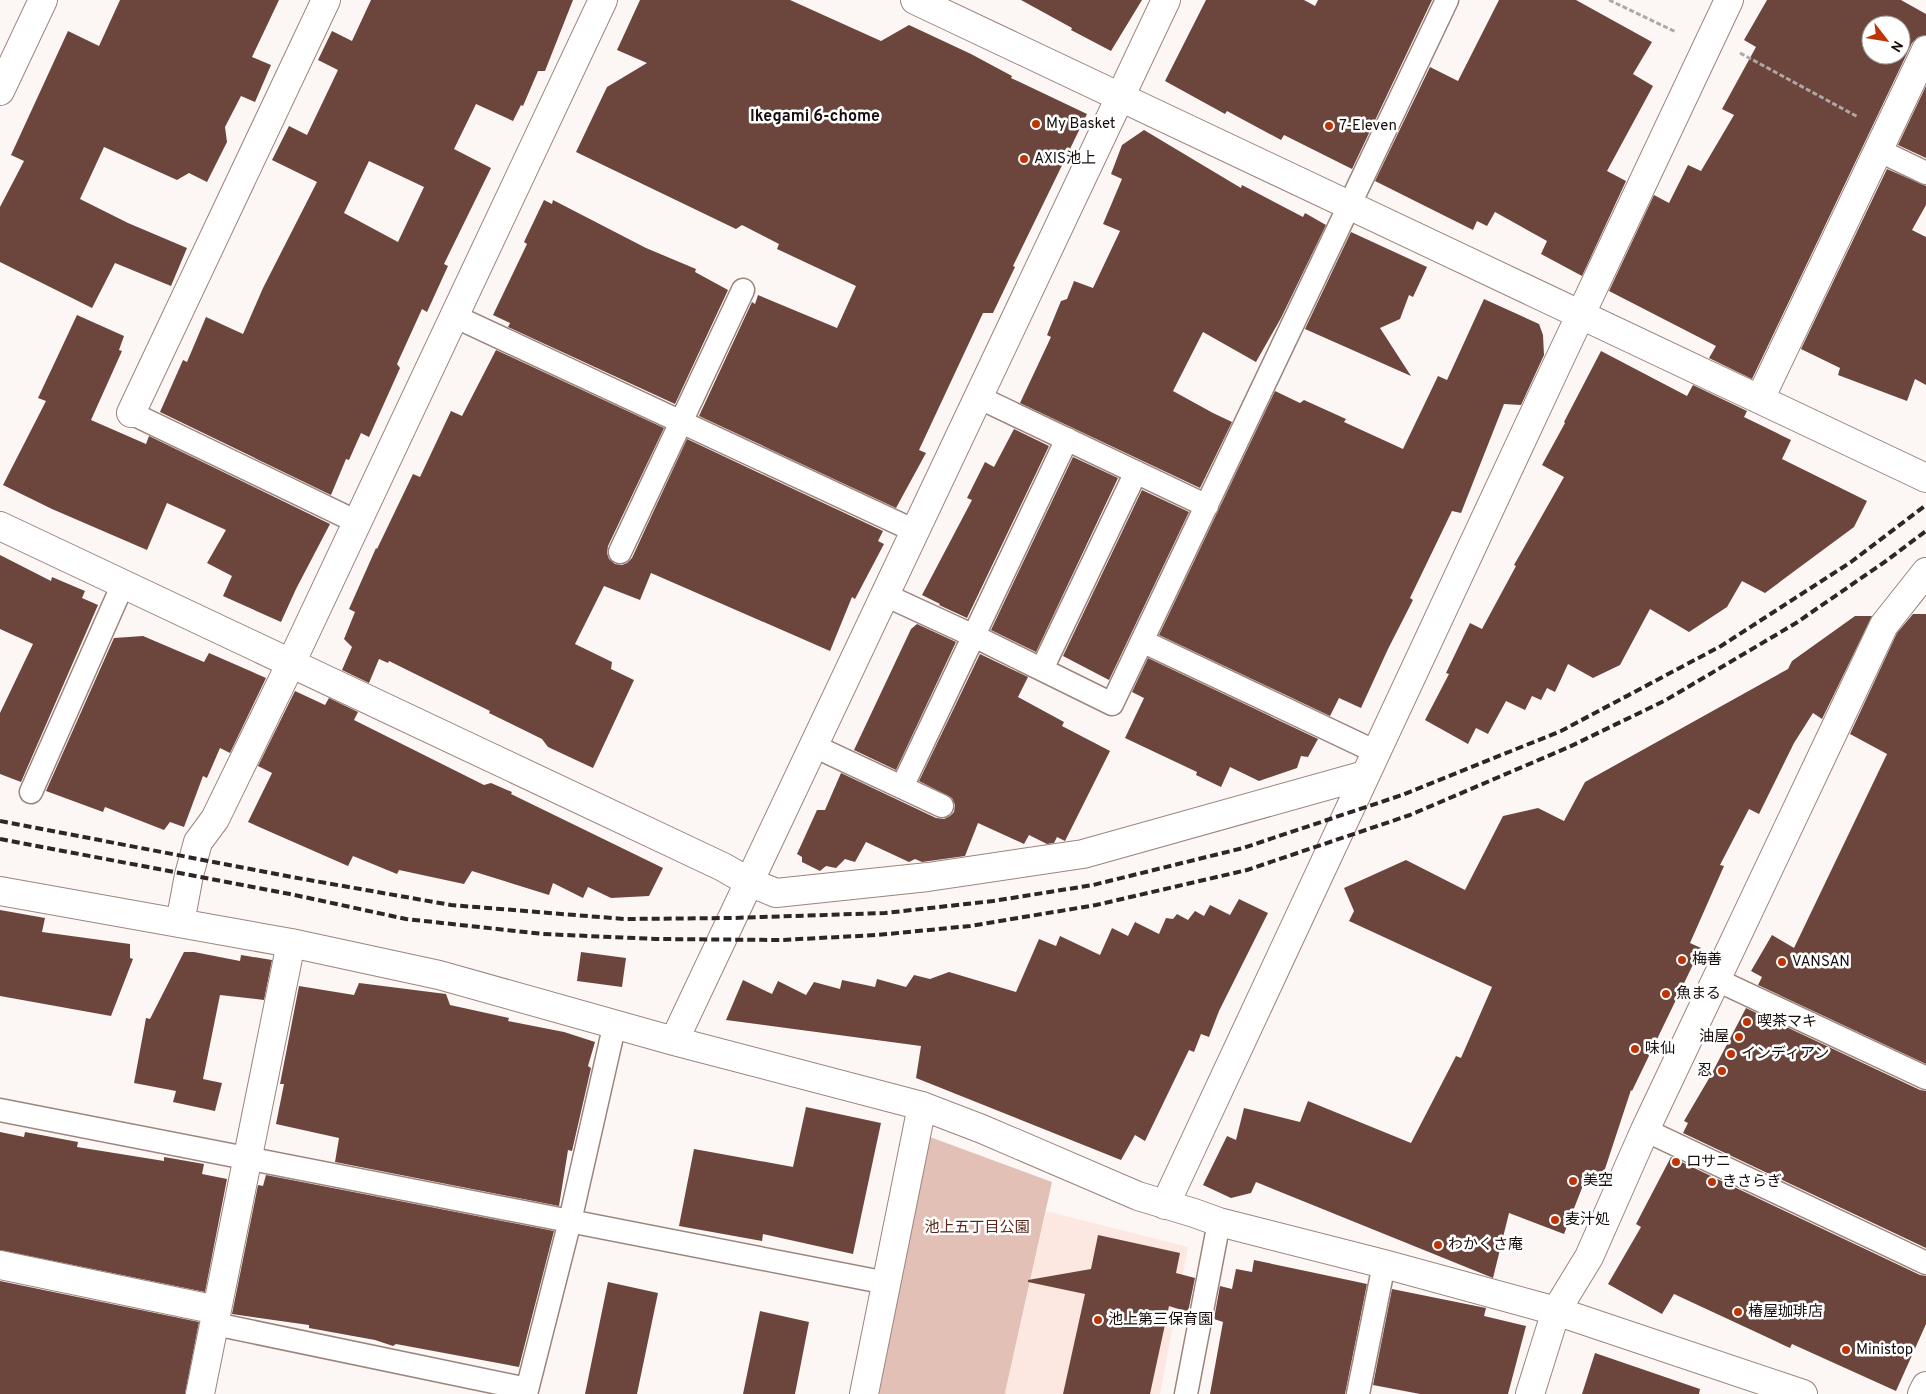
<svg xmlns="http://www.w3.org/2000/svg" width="1926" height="1394" font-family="Overpass,'Noto Sans JP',sans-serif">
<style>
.built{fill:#fce7e1}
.green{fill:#e2c0b6}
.building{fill:#6c463c;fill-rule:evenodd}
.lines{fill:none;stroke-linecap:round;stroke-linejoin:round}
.lane-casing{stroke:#9c847d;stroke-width:25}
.street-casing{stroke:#9c847d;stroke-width:30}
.secondary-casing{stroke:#9c847d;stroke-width:30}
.path{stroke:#aea8a6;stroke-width:3;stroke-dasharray:5 2.5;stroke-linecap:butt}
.lane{stroke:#fff;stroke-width:22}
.street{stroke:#fff;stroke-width:28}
.secondary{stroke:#fff;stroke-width:28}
.rail{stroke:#2e2624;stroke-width:4;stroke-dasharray:8 4;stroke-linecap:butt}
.poi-dot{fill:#bd3506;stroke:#fff;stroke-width:2}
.labels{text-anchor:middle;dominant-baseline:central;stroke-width:5;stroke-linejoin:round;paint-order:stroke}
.poi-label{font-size:15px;fill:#170e0c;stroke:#fff;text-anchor:start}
.park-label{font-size:15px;fill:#5c2516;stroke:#fff}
.neighbourhood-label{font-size:16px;font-weight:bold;fill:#170e0c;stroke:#fff}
</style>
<rect width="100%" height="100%" fill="#fcf7f5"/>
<!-- built -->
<path class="built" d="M1046 1211 1188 1247 1160 1394H1005Z"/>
<!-- green -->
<path class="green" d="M930 1137 1052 1182 1005 1393 1007 1394H879Z"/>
<!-- building -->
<path class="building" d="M120 0H279L252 57 271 65 255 102 241 96 225 127 227 142 207 182 189 173 177 180 104 147 80 199 128 223 187 248 171 286 115 263 92 308 0 262V207L24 161 11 155 68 31 99 46Z
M371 0H573L545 71H538L523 106 521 105 513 121 476 104 454 149 491 168 444 264 448 266 427 312 422 309 397 364 400 368 369 437 361 433 349 460 346 459 331 495 160 412 183 360 187 362 206 317 243 334 263 288 317 182 272 160 289 126 307 135 338 70 318 60 332 31 352 41ZM369 161 424 187 398 242 344 213Z
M640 0H790L881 41 909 25 971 54 1012 76 1011 78 1087 114 1013 266 1015 267 993 313H983L919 450 926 453 896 508 699 416 752 302 755 304 758 295 837 328 856 286 777 249 779 244 742 225 736 229 576 152 607 87 647 63 617 50Z
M1021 0H1142L1111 51 1071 30 1072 28Z
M1206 0H1304L1315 6 1318 0H1432L1352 169 1284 135 1281 140 1227 111 1225 114 1165 81Z
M1499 0H1576L1652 42 1633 74 1653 86 1607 171 1626 181 1582 276 1541 254 1547 241 1495 212 1487 226 1477 221 1473 230 1375 181 1430 67 1458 81Z
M1767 0H1901L1926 14V35L1918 37 1912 43 1752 379 1709 358 1716 346 1609 291 1654 195 1669 203 1688 165 1701 171 1734 115 1722 109 1756 47 1744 40ZM1871 25H1901V55H1871Z
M1926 86V158L1898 145Z
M1144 130 1241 188 1242 185 1303 217 1305 213 1326 225 1281 318 1256 362 1203 332 1173 391 1213 413 1232 422 1200 488 1020 403 1051 337 1047 335 1061 301 1067 299 1074 281 1093 288 1120 231 1103 224 1122 179 1111 174 1122 145Z
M1887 169 1926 186V205L1912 230 1926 237V385L1915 379 1907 401 1838 375 1840 368 1801 349Z
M544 200 552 204 553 200 646 248 696 269 695 272 728 290 675 404 508 327 510 323 493 315 527 244 524 242Z
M1351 232 1427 267 1413 297 1409 295 1400 319 1380 328 1411 376 1305 329Z
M1484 299 1539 324 1543 335 1544 355 1521 405 1504 404 1461 513 1452 511 1410 598 1413 600 1388 649 1361 708 1339 698 1330 716 1159 635 1275 391 1300 403 1304 400 1346 419 1344 422 1403 449 1438 376 1447 380Z
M77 315 124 336 119 350 122 351 91 420 146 444 149 436 330 524 296 589 281 622 223 596 232 576 207 563 226 530 167 503 147 550 52 509 3 485 46 401 38 398Z
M496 350 664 428 608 546 607 553 609 559 615 564 622 565 627 563 632 558 687 439 883 531 878 541 884 544 855 599 852 597 830 651 651 573 640 600 604 586 575 644 612 662 611 669 634 680 593 768 548 747 542 739 489 713 490 711 389 661 388 663 379 659 369 683 342 670 352 647 344 639 355 612 349 609 376 548 377 549 413 474 420 477 451 411 462 416Z
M1601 351 1687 396 1693 385 1747 411 1744 417 1791 440 1782 459 1867 501 1854 527 1765 593 1742 581 1727 607 1689 632 1650 609 1620 665 1593 678 1568 664 1555 692 1547 688 1541 700 1532 696 1525 710 1506 701 1488 734 1476 728 1468 744 1425 720 1449 674 1446 673 1470 623 1482 629 1516 566 1514 565 1564 477 1542 465 1565 423 1564 422Z
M1014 429 1049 446 967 618 939 605 940 604 922 595 972 500 967 498 985 462 994 467Z
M1073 457 1118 478 1036 652 991 630Z
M1142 490 1189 512 1109 680 1063 656Z
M0 555 51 581 52 577 85 591 82 598 98 605 21 782 0 774V713L33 644 0 629Z
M1913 614H1926V1064L1758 985 1762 977 1751 971 1772 935 1794 948 1887 754 1850 734 1897 633Z
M1855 616H1872L1822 719 1813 713 1794 743 1759 814 1749 809 1720 865 1724 866 1690 943 1701 948 1632 1091 1631 1090 1603 1175 1589 1170 1564 1234 1509 1213 1493 1278 1256 1182 1251 1193 1231 1198 1203 1185 1227 1136 1236 1140 1244 1108 1300 1122 1308 1101 1411 1143 1456 1056 1461 1058 1492 987 1349 921 1354 911 1344 888 1406 860 1465 890 1503 816 1538 808 1564 821 1585 782 1788 669 1792 661Z
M917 624 956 642 896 770 854 750 911 629Z
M143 636 204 662 209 653 266 678 230 753 220 748 207 778 203 776 184 827 170 822 164 830 105 807 103 812 46 791 114 638Z
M980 654 1028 677 1018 697 1064 722 1062 726 1110 751 1065 841 1057 837 1054 843 1047 844 1029 835 1024 844 978 823 965 856 922 862 915 859 909 862 866 842 855 862 845 859 836 868 826 866 820 871 802 862V857L797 854 817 810H825L841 773 936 818 944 819 950 816 954 812 955 805 952 798 919 781Z
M1148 658 1318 739 1308 757 1301 756 1297 768 1259 781 1230 767 1221 787 1196 775 1197 772 1125 738 1144 698 1132 692Z
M295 691 325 705 329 698 358 712 354 720 484 785 491 783 512 792 511 794 663 868 649 896 611 898 588 887 583 898 553 883 549 895 472 871 464 884 399 870 397 874 353 856 348 866 248 822 272 773 258 766Z
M1239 899 1268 913 1219 1011 1209 1037 1201 1034 1194 1052 1189 1050 1145 1141 1135 1135 1121 1160 916 1078 921 1046 726 1020 743 980 772 994 778 981 806 995 814 982 840 989 842 980 875 987 877 979 906 987 914 975 930 979 949 972 1016 992 1039 939 1056 946 1060 936 1100 955 1112 928 1128 936 1135 922 1159 934 1166 918 1173 919 1177 914 1188 920 1195 911 1204 916 1210 905 1230 915Z
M0 910 45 918 42 932 130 944V958L133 959 111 1016 0 996Z
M184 952H194L240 961 241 955 272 960 264 1000 220 995 203 1079 222 1083 215 1111 173 1102 176 1091 134 1083 146 1018 150 1019Z
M581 952 626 958 622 987 577 981Z
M359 983 446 994 450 1005 509 1018 508 1021 564 1032 595 1042 588 1066 591 1068 572 1151 568 1150 559 1206 335 1162 339 1138 276 1124 284 1084H280L299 986 354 995Z
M1746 1008 1920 1090 1926 1091V1248L1683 1133 1688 1123 1684 1121 1711 1075Z
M806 1107 881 1123 853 1254 763 1234 762 1241 679 1226 694 1149 793 1167Z
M0 1132 24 1137 25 1132 78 1142 77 1147 164 1161V1157L204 1164 202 1174 227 1179 205 1292 0 1250Z
M1671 1157 1920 1275 1926 1276V1324L1896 1391 1792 1344 1790 1348 1674 1294 1662 1314 1608 1284 1641 1227 1636 1224Z
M266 1175 554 1231 519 1367 396 1344 393 1346 375 1340 309 1328V1325L232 1314 258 1185 263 1186Z
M1098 1235 1180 1253 1176 1273 1195 1278 1188 1312 1169 1306 1150 1394H1063L1085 1294 1028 1282V1280L1091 1269Z
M1254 1260 1367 1284 1345 1394H1210L1223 1322 1214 1319 1220 1286 1232 1289 1236 1269 1252 1272Z
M0 1281 199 1322 185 1394H0Z
M608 1282 658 1293 637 1394H585Z
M1392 1289 1486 1308 1484 1316 1526 1326 1508 1394H1420L1373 1385Z
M760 1311 809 1322 795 1394H743Z
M1595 1353 1700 1389 1699 1394H1582Z"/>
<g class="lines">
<!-- lane casing -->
<g class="lane-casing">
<path id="lane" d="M1878 150 1926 173
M454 316 915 531
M978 397 1207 506
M131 413 357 522
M620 552 743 290
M885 595 974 636 1112 704 1447 0
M1142 641 1376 752
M1042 669 1136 472
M814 746 942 806
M902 787 1067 439
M31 792 123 584
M1717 980 1926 1078
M0 1110 887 1283
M1645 1130 1926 1263
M215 1324 527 1389
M526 1394 570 1221 615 1023
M1186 1394 1219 1222
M1358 1394 1384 1264"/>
</g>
<!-- street casing -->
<g class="street-casing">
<path id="street" d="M1760 399 1926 50
M131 413 326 0
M749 882 776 893 928 877 1083 854 1365 775
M0 891 291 943 439 975 674 1041 922 1106 982 1129 1138 1196 1194 1213 1219 1222 1384 1264 1556 1311 1803 1394
M180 923 189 875 198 842 215 819 291 663 603 0
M674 1041 1166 0
M1165 1205 1555 369 1729 0
M0 1265 217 1310
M200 1394 291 943
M864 1394 922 1106
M1530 1394 1556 1311 1589 1257 1645 1130 1884 625 1926 572
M1922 1394 1926 1386"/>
</g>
<!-- secondary casing -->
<g class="secondary-casing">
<path id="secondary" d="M915 0 1926 478
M0 91 43 0
M0 526 723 867 749 882"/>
</g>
<!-- path -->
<path class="path" d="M1609 0 1676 32
M1740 53 1858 117"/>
<!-- lane -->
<use href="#lane" class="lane"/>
<!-- street -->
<use href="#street" class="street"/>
<!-- secondary -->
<use href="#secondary" class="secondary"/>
<!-- rail -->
<path class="rail" d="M0 821 292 877 451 905 624 919 732 918 885 913 993 901 1093 885 1243 848 1402 795 1561 731 1721 646 1851 562 1926 505
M0 839 290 894 406 919 543 934 656 939 781 940 877 935 970 926 1096 905 1247 870 1410 815 1569 747 1666 700 1796 623 1886 561 1926 531"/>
</g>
<!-- markers -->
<g class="poi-dot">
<circle cx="1036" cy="124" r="5"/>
<circle cx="1329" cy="126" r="5"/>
<circle cx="1024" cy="159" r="5"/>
<circle cx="1682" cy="960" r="5"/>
<circle cx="1782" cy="962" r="5"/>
<circle cx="1666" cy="994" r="5"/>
<circle cx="1747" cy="1022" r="5"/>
<circle cx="1739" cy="1037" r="5"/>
<circle cx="1635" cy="1049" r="5"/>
<circle cx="1731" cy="1054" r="5"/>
<circle cx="1722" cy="1071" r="5"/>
<circle cx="1676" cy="1162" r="5"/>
<circle cx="1573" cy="1181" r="5"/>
<circle cx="1712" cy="1182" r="5"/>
<circle cx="1555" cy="1220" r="5"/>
<circle cx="1438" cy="1245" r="5"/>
<circle cx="1738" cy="1312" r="5"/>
<circle cx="1098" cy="1320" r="5"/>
<circle cx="1846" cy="1350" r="5"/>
</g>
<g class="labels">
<!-- poi labels -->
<g class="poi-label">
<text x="1046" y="124">My Basket</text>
<text x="1339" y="126">7-Eleven</text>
<text x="1034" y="159">AXIS池上</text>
<text x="1692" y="960">梅善</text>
<text x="1792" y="962">VANSAN</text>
<text x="1676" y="994">魚まる</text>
<text x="1757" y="1022">喫茶マキ</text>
<text x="1729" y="1037" text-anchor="end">油屋</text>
<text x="1645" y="1049">味仙</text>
<text x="1741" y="1054">インディアン</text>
<text x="1712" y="1071" text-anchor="end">忍</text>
<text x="1686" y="1162">ロサニ</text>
<text x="1583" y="1181">美空</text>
<text x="1722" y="1182">きさらぎ</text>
<text x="1565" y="1220">麦汁処</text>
<text x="1448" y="1245">わかくさ庵</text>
<text x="1748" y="1312">椿屋珈琲店</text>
<text x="1108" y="1320">池上第三保育園</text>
<text x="1856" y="1350">Ministop</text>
</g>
<!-- park labels -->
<g class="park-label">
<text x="977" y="1228">池上五丁目公園</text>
</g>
<!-- neighbourhood labels -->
<g class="neighbourhood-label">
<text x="815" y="117">Ikegami 6-chome</text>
</g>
</g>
<!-- north arrow -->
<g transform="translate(1886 40) rotate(121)"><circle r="24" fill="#ffffff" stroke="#a29f9e"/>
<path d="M0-4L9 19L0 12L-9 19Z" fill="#bd3506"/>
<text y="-8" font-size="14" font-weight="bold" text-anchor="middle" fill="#170e0c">N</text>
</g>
</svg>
